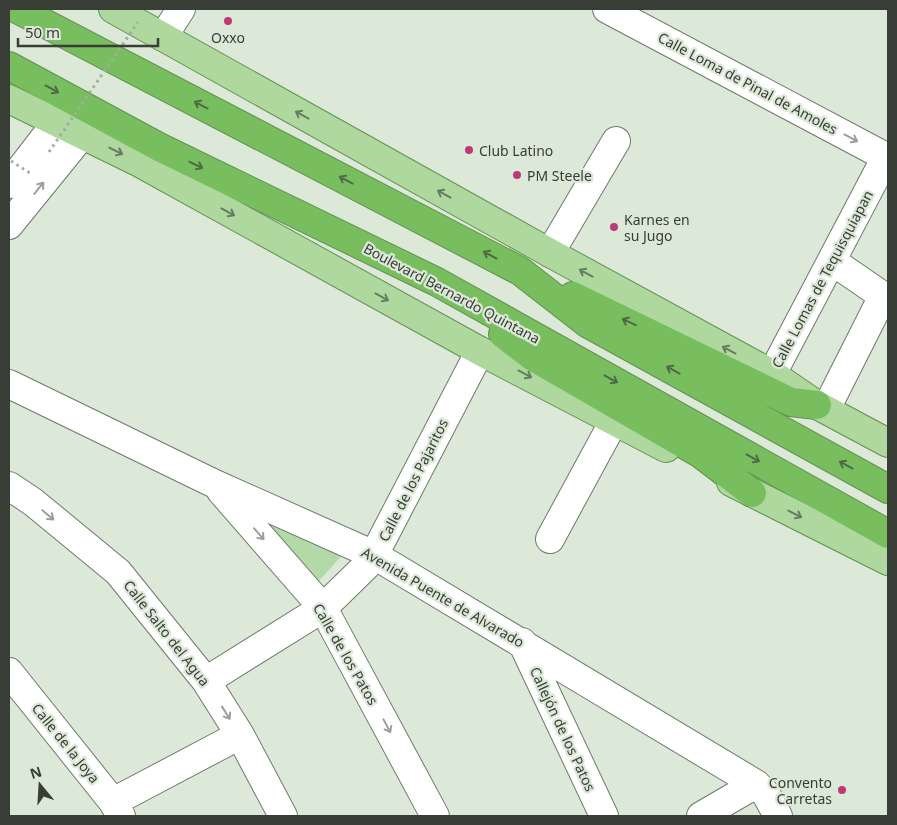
<svg xmlns="http://www.w3.org/2000/svg" width="897" height="825" font-family="'Noto Sans',sans-serif">
<style>
.green{fill:#b3d9a7}
.lines{fill:none;stroke-linecap:round;stroke-linejoin:round}
.minor-casing{stroke:#6e7a6b;stroke-width:30}
.major-casing{stroke:#629150;stroke-width:30}
.highway-casing{stroke:#629150;stroke-width:30}
.minor{stroke:#fff;stroke-width:28}
.major{stroke:#aed89e;stroke-width:28}
.highway{stroke:#78be5e;stroke-width:28}
.path-bridge{stroke:#a2ac9f;stroke-width:3;stroke-dasharray:2.5 4;stroke-linecap:butt}
.oneway{stroke:#4e6a44}
.oneway2{stroke:#677b60}
.oneway3{stroke:#9c9e9a}
.poi-dot{fill:#bd3779;stroke:#dce8d8;stroke-width:2}
.labels{text-anchor:middle;dominant-baseline:central;stroke-width:4.5;stroke-linejoin:round;paint-order:stroke}
.poi-label{font-size:14px;fill:#383d36;stroke:#dce8d8;text-anchor:start}
.street-label{font-size:14px;fill:#383d36;stroke:#dce8d8}
</style>
<rect width="100%" height="100%" fill="#dce8d8"/>
<!-- green -->
<path class="green" d="M256 513 347 550 315 585Z"/>
<g class="lines">
<!-- minor casing -->
<g class="minor-casing">
<path id="minor" d="M607 9 888 158
M163 37 181 9
M9 184 56 123
M9 225 82 135
M550 253 616 141
M772 374 886 157
M9 384 215 484 374 555 756 784 766 794 778 816
M826 409 883 296 832 261
M9 486 33 502 118 572 206 681 240 735 283 816
M221 491 323 608 435 816
M550 539 614 421
M522 642 604 816
M9 672 113 802 121 816
M206 681 323 608 366 566 374 555 480 351
M113 802 240 735
M701 816 756 784"/>
</g>
<!-- major casing -->
<g class="major-casing">
<path id="major" d="M113 9 550 253 772 374 817 405 888 443
M9 99 140 163 480 351 666 448
M731 482 888 561"/>
</g>
<!-- highway casing -->
<g class="highway-casing">
<path id="highway" d="M17 9 520 271 587 323 888 489
M9 66 159 147 437 282 888 534
M573 296 791 402 817 405
M503 334 533 357 701 454 752 493"/>
</g>
<!-- minor -->
<use href="#minor" class="minor"/>
<!-- major -->
<use href="#major" class="major"/>
<!-- highway -->
<use href="#highway" class="highway"/>
<!-- path-bridge -->
<path class="path-bridge" d="M49 152 138 22
M11 161 33 175"/>
</g>
<!-- one-way arrows -->
<defs><path id="oneway-shaft" d="M-6 0H5M1.5-3L5.5 0L1.5 3" fill="none" stroke-width="1.6" stroke-linecap="round" stroke-linejoin="round" transform="scale(1.25)"/></defs>
<g class="oneway">
<use href="#oneway-shaft" transform="translate(52 89) rotate(28)"/>
<use href="#oneway-shaft" transform="translate(201 105) rotate(-152)"/>
<use href="#oneway-shaft" transform="translate(196 165) rotate(26)"/>
<use href="#oneway-shaft" transform="translate(346 180) rotate(-152)"/>
<use href="#oneway-shaft" transform="translate(490 255) rotate(-152)"/>
<use href="#oneway-shaft" transform="translate(629 322) rotate(-155)"/>
<use href="#oneway-shaft" transform="translate(673 370) rotate(-151)"/>
<use href="#oneway-shaft" transform="translate(611 379) rotate(29)"/>
<use href="#oneway-shaft" transform="translate(753 458) rotate(29)"/>
<use href="#oneway-shaft" transform="translate(846 465) rotate(-151)"/>
</g>
<g class="oneway2">
<use href="#oneway-shaft" transform="translate(302 115) rotate(-151)"/>
<use href="#oneway-shaft" transform="translate(116 151) rotate(26)"/>
<use href="#oneway-shaft" transform="translate(444 194) rotate(-151)"/>
<use href="#oneway-shaft" transform="translate(228 212) rotate(29)"/>
<use href="#oneway-shaft" transform="translate(586 273) rotate(-152)"/>
<use href="#oneway-shaft" transform="translate(382 297) rotate(29)"/>
<use href="#oneway-shaft" transform="translate(729 350) rotate(-152)"/>
<use href="#oneway-shaft" transform="translate(525 374) rotate(28)"/>
<use href="#oneway-shaft" transform="translate(795 514) rotate(27)"/>
</g>
<g class="oneway3">
<use href="#oneway-shaft" transform="translate(851 138) rotate(28)"/>
<use href="#oneway-shaft" transform="translate(39 188) rotate(-51)"/>
<use href="#oneway-shaft" transform="translate(48 515) rotate(40)"/>
<use href="#oneway-shaft" transform="translate(259 534) rotate(49)"/>
<use href="#oneway-shaft" transform="translate(226 713) rotate(58)"/>
<use href="#oneway-shaft" transform="translate(387 726) rotate(62)"/>
</g>
<!-- markers -->
<g class="poi-dot">
<circle cx="228" cy="21" r="5"/>
<circle cx="469" cy="150" r="5"/>
<circle cx="517" cy="175" r="5"/>
<circle cx="614" cy="227" r="5"/>
<circle cx="842" cy="790" r="5"/>
</g>
<g class="labels">
<!-- poi labels -->
<g class="poi-label">
<text x="228" y="37" text-anchor="middle">Oxxo</text>
<text x="479" y="150">Club Latino</text>
<text x="527" y="175">PM Steele</text>
<text x="624" y="219">Karnes en<tspan x="624" dy="16">su Jugo</tspan></text>
<text x="832" y="782" text-anchor="end">Convento<tspan x="832" dy="16">Carretas</tspan></text>
</g>
<!-- street labels -->
<g class="street-label">
<text transform="translate(748 83) rotate(28)">Calle Loma de Pinal de Amoles</text>
<text transform="translate(822 279) rotate(-62)">Calle Lomas de Tequisquiapan</text>
<text transform="translate(452 293) rotate(28)">Boulevard Bernardo Quintana</text>
<text transform="translate(413 480) rotate(-63)">Calle de los Pajaritos</text>
<text transform="translate(443 597) rotate(30)">Avenida Puente de Alvarado</text>
<text transform="translate(167 633) rotate(52)">Calle Salto del Agua</text>
<text transform="translate(346 654) rotate(60)">Calle de los Patos</text>
<text transform="translate(563 729) rotate(65)">Callejón de los Patos</text>
<text transform="translate(66 743) rotate(51)">Calle de la Joya</text>
</g>
</g>
<!-- border -->
<rect width="897" height="825" fill="none" stroke="#383d36" stroke-width="20"/>
<!-- north arrow -->
<g transform="translate(40 785) rotate(342)" stroke="#dce8d8" stroke-width="4" paint-order="stroke">
<path d="M0-4L9 19L0 12L-9 19Z" fill="#383d36"/>
<text y="-8" font-size="14" font-weight="bold" text-anchor="middle" fill="#383d36">N</text>
</g>
<!-- scale -->
<path d="M18 38v8h140v-8" fill="none" stroke="#383d36" stroke-width="2.5"/>
<text x="25" y="38" font-size="15" fill="#383d36" stroke="#dce8d8" stroke-width="4" paint-order="stroke">50 m</text>
</svg>
